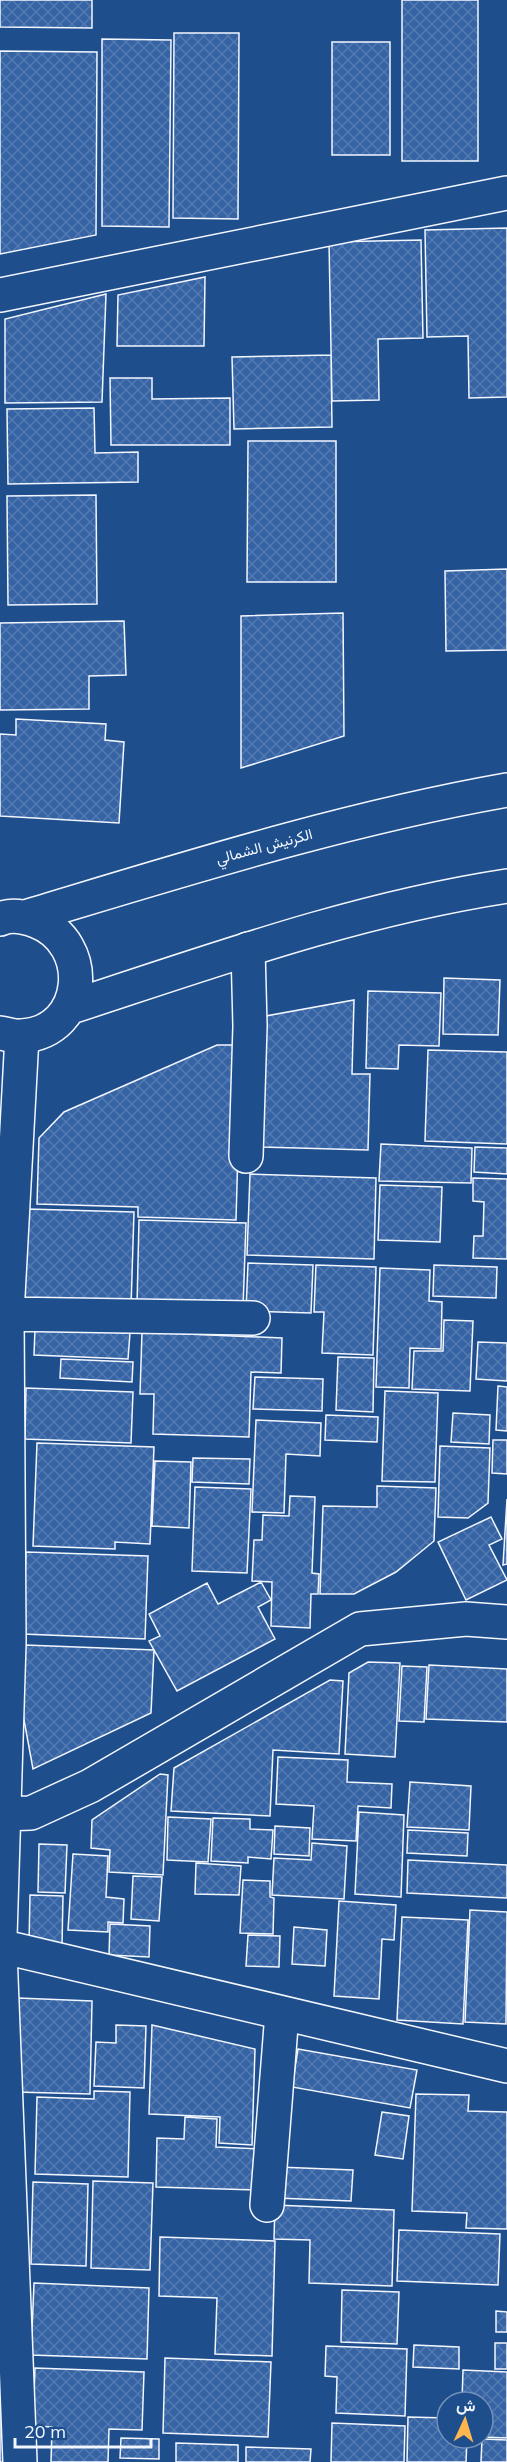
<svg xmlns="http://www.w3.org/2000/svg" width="507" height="2462" font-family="Mulish,Vazirmatn,sans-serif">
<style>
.building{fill:url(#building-cross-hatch);stroke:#f2f6ff;stroke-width:1.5}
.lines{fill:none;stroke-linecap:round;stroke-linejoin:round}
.minor-casing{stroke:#f2f6ff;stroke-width:36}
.major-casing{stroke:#f2f6ff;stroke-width:36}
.minor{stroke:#1f4e8c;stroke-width:33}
.major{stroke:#1f4e8c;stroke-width:33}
.labels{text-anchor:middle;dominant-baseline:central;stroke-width:4.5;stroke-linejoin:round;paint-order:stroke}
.street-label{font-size:15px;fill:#f2f6ff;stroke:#1f4e8c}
</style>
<defs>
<pattern id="building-cross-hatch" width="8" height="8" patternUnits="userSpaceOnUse" patternTransform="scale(1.5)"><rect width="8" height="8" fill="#3563a3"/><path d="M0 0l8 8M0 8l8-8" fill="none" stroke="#537ab1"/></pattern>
</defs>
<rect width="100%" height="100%" fill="#1f4e8c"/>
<!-- building -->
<path class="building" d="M0 0H92V28L0 27Z
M402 0H478V161H402Z
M174 33H239L238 219 173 218Z
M102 39 171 40 169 227 102 226Z
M332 42H390V155H332Z
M0 51 97 52 96 235 0 254Z
M507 228V397L469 398 468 336 427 337 425 230Z
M421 240 423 338 378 339 379 400 332 401 329 242Z
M205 277 204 346H117L118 295Z
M106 294 102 402 5 403V319Z
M331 355 332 427 234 429 232 357Z
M110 378H152V399L230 398V445H111Z
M94 408 95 453 138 452V482L8 484 7 409Z
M248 441H336V582H247Z
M96 495 97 604 8 605 7 496Z
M507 569V650L446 651 445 571Z
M343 613 344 736 241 768V616Z
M124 621 126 675 89 676V709L0 710V623Z
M16 719 106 724 105 740 124 742 119 823 0 816V734L16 735Z
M444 978 500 980 498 1035 443 1034Z
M368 991 441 993 439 1046 399 1045 398 1069 366 1068Z
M354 1000 352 1074H370L368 1150 262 1147 266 1016Z
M217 1045H241L236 1220 138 1217V1207L37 1204 39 1138 64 1112Z
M428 1050 507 1052V1144L425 1141Z
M381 1144 472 1148 471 1183 379 1181Z
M475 1147 507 1148V1174L474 1172Z
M250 1174 376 1178 374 1259 247 1255Z
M473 1178 507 1179V1259L473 1258 474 1236H483L484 1202 473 1201Z
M380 1185 442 1187 440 1242 378 1240Z
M27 1209 134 1212 131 1307 24 1303Z
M139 1220 246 1223 243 1308 137 1305Z
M248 1263 313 1265 311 1313 246 1311Z
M316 1265 376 1267 373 1355 322 1353 324 1312H314Z
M434 1265 497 1267 496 1298 433 1296Z
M380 1268 430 1270 429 1301 442 1302 441 1349 410 1348 409 1388 376 1387Z
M444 1320 473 1321 470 1391 412 1389 414 1351H443Z
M35 1329 130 1333 128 1359 34 1355Z
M142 1332 282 1338 281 1373 251 1372 249 1437 153 1434 154 1394H140Z
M478 1342 507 1343V1381L476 1379Z
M338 1357 374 1358 373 1412 336 1410Z
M61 1359 133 1362 132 1382 60 1378Z
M255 1377 323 1379 322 1411 253 1409Z
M498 1386 507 1387V1431L496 1430Z
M26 1388 133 1392 131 1443 25 1439Z
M385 1391 438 1393 435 1482 382 1481Z
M453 1413 490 1415 489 1444 451 1442Z
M326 1415 378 1417 377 1442 325 1440Z
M256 1420 321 1423 320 1456 286 1454 284 1513 252 1512Z
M493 1440H507V1474L492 1473Z
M37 1443 154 1447 150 1544 115 1542V1549L33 1546Z
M440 1446 490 1448 488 1503 468 1518 438 1517Z
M193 1458 250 1459 249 1484 192 1482Z
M155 1461 191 1462 189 1528 152 1526Z
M377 1486 436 1488 434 1541 396 1572 354 1594H320L323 1506 377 1507Z
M195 1487 251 1489 247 1573 192 1571Z
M290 1496 315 1497 312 1573 319 1574 318 1594H311L310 1628 271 1626 272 1582 252 1581 254 1540H262L263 1515 289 1516Z
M507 1499V1564L503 1565Z
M491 1517 502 1539 489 1545 507 1580 466 1600 438 1542Z
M26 1552 148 1556 145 1639 23 1634Z
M261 1582 271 1600 258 1607 275 1639 177 1691 149 1641 160 1636 149 1614 207 1583 218 1604Z
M25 1645 154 1650 151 1713 33 1769 22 1709Z
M368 1662 400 1663 395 1757 345 1754 349 1673Z
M429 1665 507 1669V1722L426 1719Z
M402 1666 427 1667 424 1722 399 1721Z
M330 1680 343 1681 339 1754 273 1750 270 1816 171 1811 174 1768Z
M278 1757 348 1760 347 1782 392 1784 391 1808 358 1806 356 1841 312 1839 314 1806 276 1804Z
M160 1774 168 1775 163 1875 109 1872 110 1850 91 1848 92 1820Z
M410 1782 471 1786 469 1830 407 1827Z
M359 1812 404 1815 401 1897 355 1894Z
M168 1817 211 1819 208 1862 167 1860Z
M213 1818 250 1819V1829L273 1830 271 1859 248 1857V1863L211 1861Z
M275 1826 310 1828 309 1856 274 1854Z
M408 1830 468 1833 467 1856 407 1853Z
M312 1843 347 1846 344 1899 272 1895 274 1858 311 1860Z
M39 1844 67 1845 65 1893 38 1892Z
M73 1854 108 1856 106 1897 124 1899 123 1923 108 1922V1932L68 1930Z
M408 1860 507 1865V1898L407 1893Z
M196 1863 241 1866 239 1895 195 1894Z
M133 1876 162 1877 159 1921 131 1919Z
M243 1880 270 1881V1897L274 1898 273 1934 240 1933Z
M30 1895 63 1896 62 1945 29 1944Z
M339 1901 396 1905 394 1940 382 1939 379 1999 334 1996Z
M470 1910 507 1912 506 2024 465 2022Z
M402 1917 468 1920 463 2024 397 2020Z
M110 1924 150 1926 149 1957 109 1955Z
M294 1927 327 1930 325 1966 292 1964Z
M248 1935 280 1936 279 1967 246 1966Z
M18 1998 92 2001 90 2094 15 2092Z
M116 2025 146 2026 144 2088 94 2086 96 2042 116 2043Z
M152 2025 255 2049 252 2145 219 2143 220 2117 149 2114Z
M298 2049 417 2070 410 2108 292 2087Z
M94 2091 130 2092 128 2177 35 2174 37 2097 94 2099Z
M416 2094 469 2095 468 2111 507 2112V2229L466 2228 467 2213 412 2211Z
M382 2112 409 2116 403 2159 375 2155Z
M185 2117 217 2119 216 2147 262 2149 260 2190 156 2187 157 2138 184 2139Z
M278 2167 353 2170 351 2201 276 2198Z
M93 2181 153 2183 150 2270 91 2268Z
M33 2182 88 2184 86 2266 31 2264Z
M275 2205 394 2210 392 2286 309 2283 310 2240 274 2239Z
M399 2230 500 2234 498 2285 397 2281Z
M160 2237 275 2241 272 2356 215 2354 217 2298 159 2296Z
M34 2283 149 2288 147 2359 31 2355Z
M342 2290 399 2292 397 2344 341 2342Z
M496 2311 507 2312V2332H496Z
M495 2343H507V2369H495Z
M414 2345 459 2347V2369L413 2367Z
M326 2346 407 2349 405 2416 336 2413 337 2377 325 2376Z
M165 2358 271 2362 268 2437 163 2433Z
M35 2368 144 2372 142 2430 109 2429 108 2462H51L52 2427 33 2426Z
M463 2370 507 2372V2438L483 2437V2402H462Z
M0 2406H11L8 2462H0Z
M408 2417 447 2418V2438H467L466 2462H407Z
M332 2423 405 2426 404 2462H331Z
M121 2438 159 2439V2459L120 2458Z
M482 2439 507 2440V2462H481Z
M176 2443 238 2445V2462H176Z
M246 2447 311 2449 310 2462H246Z"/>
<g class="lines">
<!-- minor casing -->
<g class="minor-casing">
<path id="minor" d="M0 295 507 193
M246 1156 250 1026 248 949
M7 1314 253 1318
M3 1814 31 1813 90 1786 360 1629 466 1619 507 1622
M0 1937 9 1642 7 1314 22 1036
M0 1946 507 2066
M0 1952 20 2462
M267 2205 282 2013"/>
</g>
<!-- major casing -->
<g class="major-casing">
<path id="major" d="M25 917C185 869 343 819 507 790
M0 919C11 914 25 917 36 921 94 943 87 1031 23 1036 16 1037 7 1034 0 1033
M68 1008C212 961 356 909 507 886"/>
</g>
<!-- minor -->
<use href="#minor" class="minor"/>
<!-- major -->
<use href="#major" class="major"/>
</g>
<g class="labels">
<!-- street labels -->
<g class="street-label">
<text transform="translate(264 846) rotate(-15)">الكرنيش الشمالي</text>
</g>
</g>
<!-- north arrow -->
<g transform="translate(465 2420) rotate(4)"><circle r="28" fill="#1f4e8c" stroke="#7391ba" stroke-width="1.5"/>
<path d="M0-4.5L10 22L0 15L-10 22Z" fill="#ffb74d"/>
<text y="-9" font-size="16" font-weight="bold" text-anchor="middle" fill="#f2f6ff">ش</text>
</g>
<!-- scale -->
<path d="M15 2438v9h136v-9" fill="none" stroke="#f2f6ff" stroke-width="3"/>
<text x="24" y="2438" font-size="18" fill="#f2f6ff" stroke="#1f4e8c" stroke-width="4.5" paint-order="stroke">20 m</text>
</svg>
